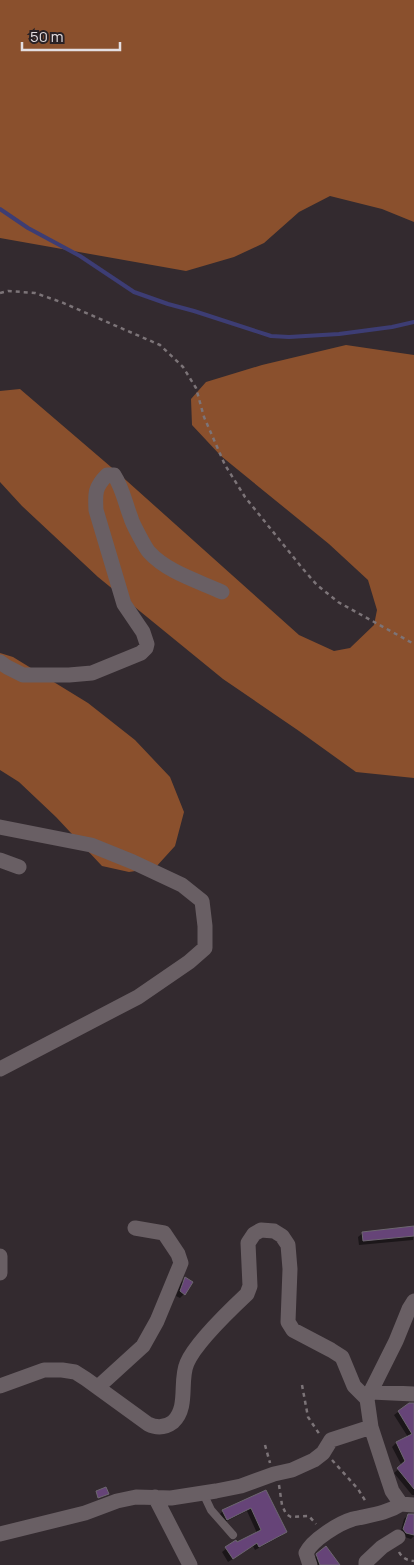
<svg xmlns="http://www.w3.org/2000/svg" width="414" height="1565" font-family="Manrope,sans-serif">
<style>
.forest{fill:#8a502d}
.shadow{fill:#0007}
.lines{fill:none;stroke-linecap:round;stroke-linejoin:round}
.stream{stroke:#3d3d74;stroke-width:4}
.building{fill:#664478;stroke:#6d6770}
.path{stroke:#7c7478;stroke-width:2.5;stroke-dasharray:4 4;stroke-linecap:butt}
.lane{stroke:#695f64;stroke-width:8}
.street{stroke:#695f64;stroke-width:15}
</style>
<rect width="100%" height="100%" fill="#332a2f"/>
<!-- forest -->
<path class="forest" d="M0 0H414V222L382 209 330 196 299 212 264 243 234 257 186 271 0 238Z
M346 345 414 355V778L356 772 299 731 223 679 98 577 22 506 0 482V391L20 389 118 473 299 635 334 651 350 648 374 625 377 610 368 580 329 544 221 456 192 425 191 399 206 382 262 365Z
M0 653 13 657 88 703 135 740 170 777 184 812 175 846 155 868 129 872 102 866 56 817 19 782 0 770Z"/>
<!-- shadow -->
<path class="shadow" d="M414 1228 413 1240 359 1245 358 1237 363 1233Z
M186 1278 184 1294 180 1298 176 1296 181 1283Z
M414 1404V1495H412L394 1473 402 1466 392 1447 396 1443 408 1437 394 1415 398 1412Z
M266 1492 285 1532 281 1536 255 1550 253 1546 228 1562 222 1552 235 1542 237 1544 257 1533 247 1511 223 1523 219 1515 223 1511Z
M408 1515 414 1516V1536L411 1539 402 1536 400 1534 404 1519Z
M317 1555 339 1565H313L312 1561Z"/>
<g class="lines">
<!-- stream -->
<path class="stream" d="M0 209 28 228 80 256 134 292 168 304 194 311 271 336 289 337 339 334 392 327 414 322"/>
</g>
<!-- building -->
<path class="building" d="M414 1226V1236L363 1241 362 1232Z
M185 1277 193 1282 185 1295 180 1291Z
M409 1403H414V1489L397 1468 405 1461 396 1442 412 1434 398 1411Z
M106 1487 109 1494 98 1498 96 1491Z
M266 1490 287 1532 259 1547 257 1543 233 1559 225 1547 236 1540 237 1542 261 1530 251 1508 227 1520 222 1510Z
M408 1514H414V1535L406 1533 403 1529Z
M326 1546 340 1565H320L316 1554Z"/>
<g class="lines">
<!-- path -->
<path class="path" d="M0 293 8 291 35 293 61 302 160 345 183 367 196 388 204 417 225 465 245 497 303 569 317 585 338 602 414 644
M302 1385 308 1417 320 1435
M265 1445 270 1463
M332 1460 358 1489 366 1502
M279 1485 282 1505 286 1514 291 1517 309 1516 316 1524
M399 1552C403 1559 407 1560 414 1561"/>
<!-- lane -->
<path class="lane" d="M203 1493 211 1510 233 1535"/>
<!-- street -->
<path class="street" d="M0 662 7 667 23 675H69L92 673 141 653 146 648 147 644 143 632 124 604 96 510C95 493 95 487 107 475H114C123 489 125 503 131 518 132 523 146 549 149 552 167 572 198 581 222 592
M0 827 91 845 133 862 182 885 202 901 205 926V948L189 962 138 997 0 1069
M0 860 19 867
M0 1256V1273
M0 1386 44 1370H62L75 1372 86 1379 148 1424C156 1428 165 1428 173 1422 189 1407 179 1381 187 1363 195 1344 231 1309 247 1294L250 1286 248 1243 254 1234 261 1230 274 1231 282 1236 288 1245 290 1269 288 1322 293 1330 331 1350 342 1357 354 1386 367 1399 371 1427 386 1473 392 1491 401 1504 414 1505
M98 1387 143 1346 157 1321 181 1263 178 1254 164 1233 135 1228
M371 1392 414 1394
M367 1399 396 1341 409 1309 414 1301
M155 1497 190 1565
M0 1534 85 1513 117 1501 136 1497 171 1498 216 1491 241 1486 274 1474 292 1470 314 1460 323 1453 331 1440 371 1427
M310 1565 306 1553C312 1540 339 1523 353 1519 370 1515 386 1514 401 1504
M366 1565V1562L382 1547 398 1537"/>
</g>
<!-- scale -->
<path d="M22 42v8h98v-8" fill="none" stroke="#e4dee1" stroke-width="2.5"/>
<text x="30" y="42" font-size="15" fill="#e4dee1" stroke="#292125" stroke-width="4" paint-order="stroke">50 m</text>
</svg>
